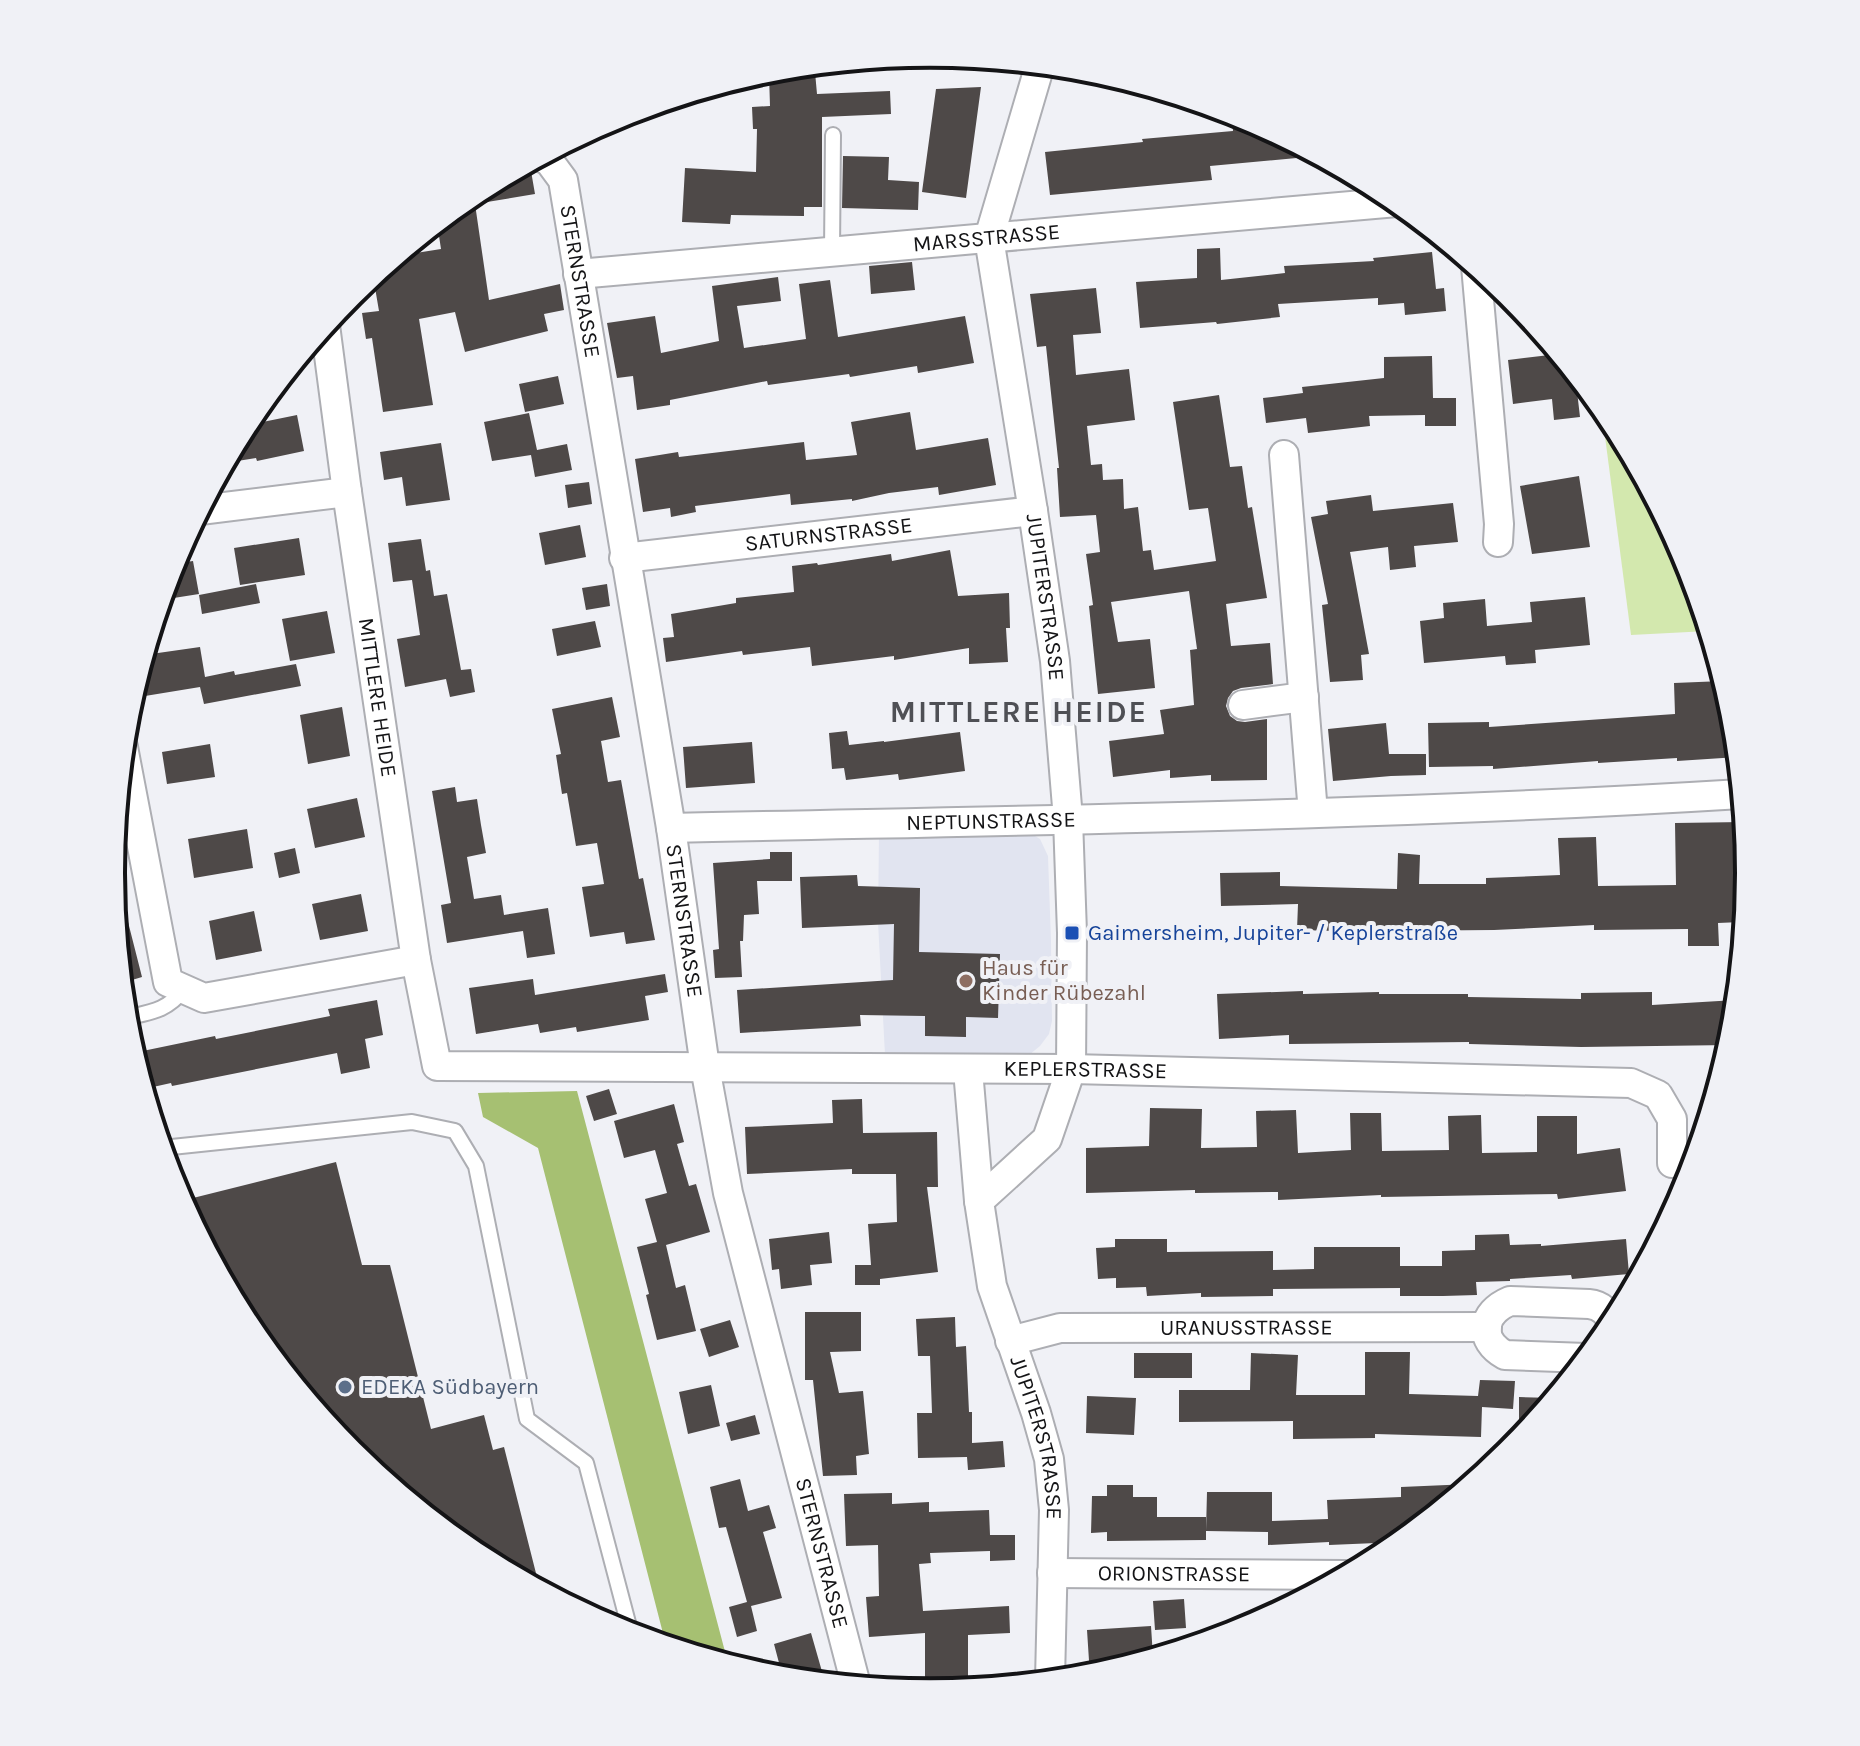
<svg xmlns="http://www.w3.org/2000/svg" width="1860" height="1746" font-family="Karla,sans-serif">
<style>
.built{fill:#e1e4f0}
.green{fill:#d3e8ae}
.forest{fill:#a6c072}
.building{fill:#4e4948}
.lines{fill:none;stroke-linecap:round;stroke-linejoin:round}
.service-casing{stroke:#adaeb3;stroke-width:18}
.minor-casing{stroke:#adaeb3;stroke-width:32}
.service{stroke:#fff;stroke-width:14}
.minor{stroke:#fff;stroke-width:28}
.transit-dot{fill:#1a4fb4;stroke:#f0f1f6;stroke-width:3}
.education-dot{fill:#8d6e63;stroke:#f0f1f6;stroke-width:3}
.service-dot{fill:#5c6f8a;stroke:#f0f1f6;stroke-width:3}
.labels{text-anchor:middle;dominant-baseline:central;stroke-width:8;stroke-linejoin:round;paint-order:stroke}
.street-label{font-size:22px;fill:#141416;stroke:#f0f1f6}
.transit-label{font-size:22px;fill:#164399;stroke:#f0f1f6;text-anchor:start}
.education-label{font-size:22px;fill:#785e54;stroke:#f0f1f6;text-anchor:start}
.service-label{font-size:22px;fill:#4e5e75;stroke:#f0f1f6;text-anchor:start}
.district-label{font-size:30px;font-weight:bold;letter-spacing:2px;fill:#4f5055;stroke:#f0f1f6}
.rim{fill:none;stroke:#141416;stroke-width:4}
</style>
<rect width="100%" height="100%" fill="#f0f1f6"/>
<!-- built -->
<path class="built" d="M1022 828 1040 839 1048 856 1051 941 1052 1021 1049 1034 1040 1046 1029 1055 1014 1057 885 1055 878 922 879 832Z"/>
<!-- green -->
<path class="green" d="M1601 406 1611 418 1687 560 1708 631 1631 635Z"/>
<!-- forest -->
<path class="forest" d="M577 1091 728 1663 666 1645 538 1148 483 1117 478 1093Z"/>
<!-- building -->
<path class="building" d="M815 72 817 94 890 91 891 114 822 117V207H804V216L731 215 730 224 682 222 685 168 756 172 757 129H753L752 107 770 106 769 74Z
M981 87 966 198 922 192 936 89Z
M1245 117 1318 156 1210 166 1212 180 1050 195 1045 152 1143 142 1142 139 1233 131 1232 118Z
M843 156 889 157 888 180 919 182 918 210 842 208Z
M525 165 531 171 535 194 475 204 489 300 560 284 564 310 544 314 548 331 465 352 455 312 419 319 433 405 383 412 372 338 366 339 362 313 379 311 373 276 397 256 441 249 437 223 475 192Z
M1220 248 1221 280 1285 273 1284 266 1374 261 1373 258 1432 252 1436 289 1444 288 1446 311 1405 315 1404 303 1378 305V298L1278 304 1280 317 1217 324 1216 322 1140 328 1136 282 1197 278V249Z
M912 262 915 290 871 294 869 266Z
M778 277 781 301 737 306 744 348 806 339 799 284 830 280 838 337 965 316 974 363 918 373 917 366 850 377 849 374 768 385 767 381 670 400V405L637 410 633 376 617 378 607 323 655 316 661 353 719 341 712 286Z
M1096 288 1101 333 1073 335 1076 375 1129 369 1135 420 1087 426 1091 465 1102 464 1103 480 1123 479 1124 509 1138 507 1143 551 1151 550 1154 570 1216 561 1208 508 1189 510 1173 402 1219 395 1230 467 1242 466 1248 508 1252 507 1267 598 1226 604 1231 646 1270 643 1273 684 1241 688 1233 691 1228 698 1226 706 1230 716 1237 721 1245 722 1267 719V780L1211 781V775L1170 778V770L1113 777 1109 741 1164 734 1160 710 1194 705 1190 650 1197 649 1189 591 1111 602 1118 642 1150 639 1155 688 1098 694 1089 606 1093 605 1086 554 1100 552 1096 515 1060 517 1057 468H1059L1046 346 1037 347 1030 294Z
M1558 354 1575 374 1580 417 1554 420 1552 399 1513 404 1508 360Z
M1432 356 1433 398H1456V426H1425V415L1369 416 1370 426 1308 433 1306 418 1266 423 1263 398 1303 393 1302 387 1384 378V357Z
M558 376 564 404 525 412 519 384Z
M910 412 916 450 988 438 996 485 939 495 938 487 889 493 852 501V499L791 505 790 494 695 506 696 512 671 517 670 508 643 512 635 459 678 452 679 457 804 442 806 460 857 455 851 422Z
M529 413 537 450 567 444 572 470 535 477 531 455 492 461 484 422Z
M297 415 304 451 257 461 256 458 225 463 244 427 248 425Z
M441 443 450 500 406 506 402 477 384 480 380 452Z
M1579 476 1590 547 1532 554 1520 486Z
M589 482 592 504 568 508 565 485Z
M1371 495 1373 511 1453 503 1458 542 1414 546 1416 567 1390 570 1388 547 1350 552 1369 654 1361 655 1363 680 1330 682 1322 605 1328 604 1311 517 1328 514 1326 501Z
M580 525 586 557 545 565 539 533Z
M299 538 305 575 240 585 234 548Z
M421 539 426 571 430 570 434 596 447 594 461 670 471 669 475 692 450 697 446 679 405 687 397 639 420 635 412 580 393 582 388 543Z
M950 550 958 596 1009 593 1010 628H1006L1008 662 969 664V648L894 660V656L812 666 810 647 743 655 742 651 666 662 663 638 674 637 671 614 736 603V598L794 592 792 566 817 563 818 565 891 554 892 561Z
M193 561 199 594 161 600 172 564Z
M256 584 260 603 202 614 199 595Z
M607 584 610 606 586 610 582 588Z
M1585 597 1590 645 1535 650 1536 663 1506 665 1505 656 1424 663 1420 621 1444 618 1443 603 1485 599 1487 626 1532 622 1530 602Z
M327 611 335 653 290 661 282 619Z
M595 621 601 647 557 656 552 629Z
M200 647 205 677 234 671 235 675 296 664 301 686 204 704 200 687 145 696 140 668 144 655Z
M1723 681 1732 710 1738 757 1677 761V758L1598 763V761L1493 769V766L1429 767 1428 723 1489 722V727L1675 714 1674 683Z
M612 697 620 737 601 741 608 782 621 780 639 879 643 878 655 940 626 944 624 932 590 937 582 887 604 884 597 843 576 846 567 793 562 794 556 755 561 754 552 709Z
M342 707 350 756 308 764 300 715Z
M1386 723 1389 754H1426V775L1391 776 1333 781 1328 729Z
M847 731 849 745 884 741V742L960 732 965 771 899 780 898 774 846 780 844 768 832 769 829 733Z
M752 742 755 783 686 788 683 747Z
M210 744 215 777 167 784 162 752Z
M455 787 457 802 477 799 481 825 486 853 467 857 474 899 501 895 504 915 548 908 555 954 527 958 523 931 447 943 441 905 451 903 432 791Z
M357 798 365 837 315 848 307 809Z
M1744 822 1748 868H1739L1741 922 1718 923 1719 946H1688V929L1594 930V925L1494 930 1376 931V932L1297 930 1298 904 1221 906 1220 873 1280 872V886L1397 889 1398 853 1420 855 1419 884H1486V878L1560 875 1558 838 1596 837 1598 886 1676 885 1675 823Z
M247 829 253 868 194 878 188 839Z
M295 848 300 873 279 878 274 853Z
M770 852H792V881H757L759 914 744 915 743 941H740L742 977 715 978 713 950 719 949 713 863 770 859Z
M857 875 858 886 920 888 919 952 1000 954 998 1018 966 1017V1037L925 1036V1016L860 1015 861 1026 740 1033 737 990 893 980 894 924 802 928 800 877Z
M361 894 368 931 320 940 312 904Z
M254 911 262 951 216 960 209 921Z
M127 918 142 977 122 983 116 920Z
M665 974 668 992 645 996 649 1020 577 1032 576 1027 540 1033 538 1024 476 1034 469 988 533 979 535 995Z
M1303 991V994L1379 992V994H1468V997L1581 999V993L1652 992V1005L1736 1000 1733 1033 1730 1045 1581 1047 1469 1044V1042L1289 1044V1035L1219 1039 1217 994Z
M377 1000 383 1035 365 1039 370 1068 341 1074 337 1053 172 1086 171 1083 144 1089 133 1053 215 1036 216 1039 330 1016 328 1009Z
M609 1089 617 1114 594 1121 586 1096Z
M862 1099 863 1133 937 1132 938 1187H927L938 1272 880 1279V1285H855V1265H871L868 1224 897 1222 896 1174H852V1169L747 1174 745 1127 833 1123 832 1100Z
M674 1104 684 1142 677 1144 689 1186 696 1184 710 1232 666 1245 676 1288 685 1285 696 1331 657 1340 646 1295 649 1294 637 1247 657 1242 645 1199 667 1193 655 1150 624 1158 614 1121Z
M1150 1108 1202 1109 1201 1148 1257 1147 1256 1111 1296 1110 1298 1153 1351 1150 1350 1113H1381L1382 1151 1449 1150 1448 1116 1481 1115 1482 1153 1537 1152V1116H1577V1154L1620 1148 1626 1191 1558 1199 1557 1194 1381 1197V1195L1278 1200V1192L1195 1193V1190L1086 1193V1148L1149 1146Z
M336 1162 362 1265H390L431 1429 484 1415 493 1450 504 1447 540 1589 475 1554 351 1452 249 1328 181 1201Z
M829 1232 832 1263 810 1265 812 1285 781 1289 779 1269 772 1270 769 1239Z
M1509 1234 1510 1245 1541 1244V1246L1626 1239 1629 1274 1572 1279 1571 1275 1510 1279V1281L1476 1282 1477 1295 1443 1296H1400V1288L1273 1289V1296L1201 1297V1293L1147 1296 1146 1287 1116 1288V1278L1098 1279 1096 1248 1115 1247V1239H1167V1252L1273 1251V1270L1314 1269V1247H1400V1266H1442V1251L1475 1250V1235Z
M805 1312H861V1351L830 1352 839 1393 863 1391 869 1454 856 1456 857 1475 823 1476 813 1380H805Z
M955 1317 956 1347 966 1346 969 1412H972V1443L1003 1441 1005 1467 968 1470 967 1457 918 1458 917 1413H932L930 1356H918L916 1319Z
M730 1320 739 1347 709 1357 700 1329Z
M1365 1352H1410L1409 1394 1478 1396 1480 1380 1515 1381 1513 1409 1482 1407 1481 1437 1375 1434V1438L1293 1439V1421L1179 1422V1390H1250L1251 1353 1298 1355 1296 1395H1365Z
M1134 1353H1192V1378H1134Z
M711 1385 720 1426 688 1434 679 1392Z
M1087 1396 1136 1398 1134 1435 1086 1433Z
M1519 1397 1554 1398 1519 1439Z
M755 1415 760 1434 731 1441 726 1423Z
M740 1479 748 1511 769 1505 776 1528 763 1532 782 1598 751 1606 757 1631 737 1637 729 1607 747 1602 726 1527 719 1528 710 1487Z
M1470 1484 1424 1522 1402 1523V1540L1400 1542 1329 1545V1542L1268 1545V1532L1206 1531 1207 1492H1272V1521L1328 1519 1327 1500 1401 1497V1487Z
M1107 1485H1133V1497H1157V1517H1206V1540L1107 1541V1532L1091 1533 1092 1496H1107Z
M892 1493V1504L929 1502V1512L989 1510 990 1535H1015V1560L990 1561V1551L930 1553 931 1563 919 1564 923 1611 1009 1606 1010 1633 968 1635V1688L925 1692V1633L869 1637 866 1597 879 1596 878 1545 846 1546 844 1494Z
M1184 1599 1186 1628 1155 1630 1153 1601Z
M1151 1626 1153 1657 1090 1676 1087 1630Z
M811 1633 825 1682 783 1678 774 1644Z"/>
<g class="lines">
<!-- service casing -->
<g class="service-casing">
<path id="service" d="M832 252 833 135
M125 1018C151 1012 167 1011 184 989
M162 1148 412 1122 455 1131 476 1166 527 1419 586 1463 631 1634"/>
</g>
<!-- minor casing -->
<g class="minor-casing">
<g id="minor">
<path id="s1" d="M1040 65 989 238 1033 511 1055 661 1068 819 1072 933 1071 1069 1047 1139 979 1201 992 1286 1036 1413 1049 1459 1054 1510 1050 1680"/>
<path id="s2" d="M540 157 549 161 563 180 671 828 705 1067 728 1193 856 1685"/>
<path d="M1476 266 1499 524 1498 542"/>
<path id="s3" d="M578 274 1397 202"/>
<path id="s4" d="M325 325 347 492 416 960 437 1066 1071 1069 1631 1083 1658 1095 1672 1119V1163"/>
<path d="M1284 455 1313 813"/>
<path d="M200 510 347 492"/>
<path id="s5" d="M624 558 1033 511"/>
<path d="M1243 705 1304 697"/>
<path d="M123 747 168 982 204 998 416 960"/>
<path id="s6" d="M671 828C1027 820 1385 816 1741 794"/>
<path d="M968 1070 979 1201"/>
<path id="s7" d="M1010 1341 1060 1328 1487 1327"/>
<path d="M1586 1358 1505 1355C1478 1340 1481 1313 1510 1301L1589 1304C1601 1305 1609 1313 1613 1324"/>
<path id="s8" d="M1052 1573 1345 1575"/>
</g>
</g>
<!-- service -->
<use href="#service" class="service"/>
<!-- minor -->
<use href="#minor" class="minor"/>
</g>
<!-- markers -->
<rect class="transit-dot" x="1064" y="925" width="16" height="16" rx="4"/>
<circle class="education-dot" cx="966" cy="981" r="8"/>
<circle class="service-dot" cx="345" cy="1387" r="8"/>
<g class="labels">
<!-- street labels -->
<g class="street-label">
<text stroke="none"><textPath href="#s3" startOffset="410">MARSSTRASSE</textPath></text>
<text stroke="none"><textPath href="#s2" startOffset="136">STERNSTRASSE</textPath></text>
<text stroke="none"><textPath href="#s5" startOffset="206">SATURNSTRASSE</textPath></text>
<text stroke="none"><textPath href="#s1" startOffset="544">JUPITERSTRASSE</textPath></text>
<text stroke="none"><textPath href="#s4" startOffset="376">MITTLERE HEIDE</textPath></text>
<text stroke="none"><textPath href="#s6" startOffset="320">NEPTUNSTRASSE</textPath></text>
<text stroke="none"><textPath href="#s2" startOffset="784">STERNSTRASSE</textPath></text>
<text stroke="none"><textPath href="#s4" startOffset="1398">KEPLERSTRASSE</textPath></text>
<text stroke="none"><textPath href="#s7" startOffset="238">URANUSSTRASSE</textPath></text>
<text stroke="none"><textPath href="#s1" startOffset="1428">JUPITERSTRASSE</textPath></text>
<text stroke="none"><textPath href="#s2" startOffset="1432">STERNSTRASSE</textPath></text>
<text stroke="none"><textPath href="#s8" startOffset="122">ORIONSTRASSE</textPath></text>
</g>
<!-- transit labels -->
<g class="transit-label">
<text x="1088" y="933">Gaimersheim, Jupiter- / Keplerstraße</text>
</g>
<!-- education labels -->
<g class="education-label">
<text x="982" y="968">Haus für<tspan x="982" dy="25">Kinder Rübezahl</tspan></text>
</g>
<!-- service labels -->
<g class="service-label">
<text x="361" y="1387">EDEKA Südbayern</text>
</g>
<!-- district labels -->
<g class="district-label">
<text x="1019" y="712">MITTLERE HEIDE</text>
</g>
</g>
<!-- crop -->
<path d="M0 0H1860V1746H0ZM125 873a805 805 0 1 1 1610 0a805 805 0 1 1-1610 0Z" fill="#f0f1f6" fill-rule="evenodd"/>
<path class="rim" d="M125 873a805 805 0 1 1 1610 0a805 805 0 1 1-1610 0Z"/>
</svg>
